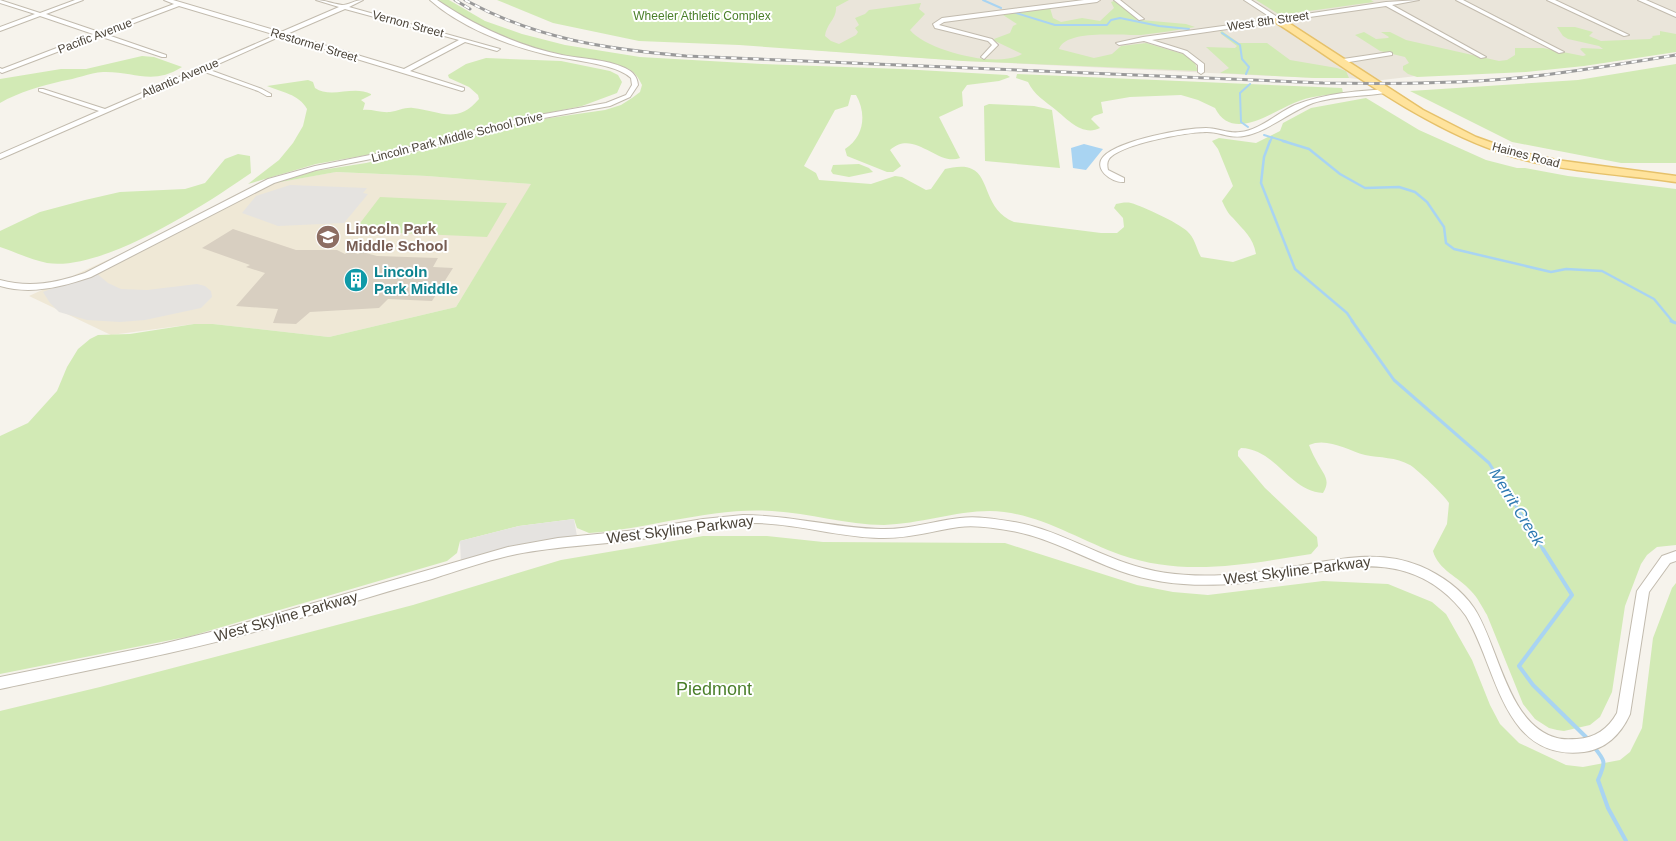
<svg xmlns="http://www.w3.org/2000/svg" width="1676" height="841" font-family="Arial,sans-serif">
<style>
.residential{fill:#eae5da}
.education{fill:#efe8d6}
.green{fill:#d2eab5}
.parking{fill:#e5e3e0}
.water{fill:#a9d4f2}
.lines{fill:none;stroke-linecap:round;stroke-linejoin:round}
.stream-far3{stroke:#a9d4f2;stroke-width:2}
.stream-far2{stroke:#a9d4f2;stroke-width:2.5}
.stream-far1{stroke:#a9d4f2;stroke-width:3}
.stream{stroke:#a9d4f2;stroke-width:4}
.building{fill:#d8cfc1}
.minor-casing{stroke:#c2bbae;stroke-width:2}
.major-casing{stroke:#e6c16a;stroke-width:3}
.minor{fill:#fff;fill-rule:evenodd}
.major{fill:#ffe39c;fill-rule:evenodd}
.rail-casing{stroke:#9a9a9a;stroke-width:3}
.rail{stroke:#fff;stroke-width:2;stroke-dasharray:5.5;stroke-linecap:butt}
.labels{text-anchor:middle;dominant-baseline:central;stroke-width:4;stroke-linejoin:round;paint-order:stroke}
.far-park-label{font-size:12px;fill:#4a7f2a;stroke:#fff}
.far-street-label{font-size:12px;fill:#4b4439;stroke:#fff}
.education-label{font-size:15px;font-weight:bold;fill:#785e54;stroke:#fff;text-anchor:start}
.culture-label{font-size:15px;font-weight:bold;fill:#0d838f;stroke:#fff;text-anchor:start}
.street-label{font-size:15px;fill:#4b4439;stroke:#fff}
.water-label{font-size:16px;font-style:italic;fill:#2e7ab2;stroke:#fff}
.near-park-label{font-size:18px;fill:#4a7f2a;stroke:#fff}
</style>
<rect width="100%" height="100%" fill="#f6f3ec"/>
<!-- residential -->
<path class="residential" d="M826 0H1676V45L1374 81 1349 78H1315L964 61 799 49Z"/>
<!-- education -->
<path class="education" d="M335 172 427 176 532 184 456 307 329 337 213 324H194L111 335 29 296 275 183Z"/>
<!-- green -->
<path class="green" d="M437 0H449L485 21 522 34 565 45 640 57 762 64 901 69 1007 75 1010 77 999 81 967 85 962 92 963 106 939 117 960 158C938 167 914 128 890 150L901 166 893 172H887L847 156 845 149C864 137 867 114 856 95H851L848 106 835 110 804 166 816 173 819 180 871 184 895 176 902 177 926 190 931 189 945 169C953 167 965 165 972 169 990 177 984 210 1014 222L1101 233H1117L1124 227 1123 218 1114 208 1116 204C1121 203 1126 202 1131 203 1144 207 1177 222 1187 231 1195 238 1196 248 1201 257L1233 262 1256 254C1253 237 1244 231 1233 218 1228 214 1225 207 1222 201L1233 186 1218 149 1212 141 1219 138 1256 143 1280 131 1283 123 1311 108 1366 98 1419 130 1486 160 1517 168H1525L1568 176 1676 189V545L1657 547 1647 555 1641 564 1625 606 1612 692 1600 717 1590 725 1564 731 1557 730 1549 728 1535 719 1523 704 1487 615C1482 607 1478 598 1471 591 1459 577 1438 570 1433 551L1447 524 1449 503C1445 496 1417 469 1410 465 1396 457 1380 458 1365 455 1347 450 1327 437 1309 445 1311 450 1313 455 1316 460 1322 473 1332 479 1323 493 1289 491 1276 449 1241 448L1238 451V456L1265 488 1317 537 1318 546 1311 554C1247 564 1184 577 1121 555 1082 541 1045 517 1004 512 967 507 923 524 884 525 846 525 810 513 772 511 711 507 650 529 589 533L577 528 574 519 519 526 460 541 457 553 447 561 191 636 0 674V436L28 423 57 391 67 367 78 349 90 339 98 335 130 334 194 324H213L329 337 456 307 531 184 427 176 336 172 275 183 315 171 366 163 420 151 529 121 605 110 621 105 632 98 640 92 642 85C638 77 634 70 624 67 604 59 580 59 560 54 514 44 475 26 437 0Z
M497 0H849L836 7C837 19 826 24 825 36L831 41 839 44 856 35 858 32 855 28 859 25 855 18 865 14 869 10 921 3 919 9 925 14 910 30C927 51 999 69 1022 54L995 41 994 39 1010 33 1013 26 1017 24 1003 15V13L1050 8 1053 18 1061 22 1082 18 1100 21 1114 8 1111 2 1114 1 1141 20 1186 24 1195 27C1177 30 1159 33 1141 35 1123 36 1066 29 1059 49L1094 58 1112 54 1121 46 1146 43 1186 55 1194 61 1198 71 963 61 739 45 639 41 553 23Z
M1256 0H1371L1374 2 1280 15Z
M1557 27H1575L1593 32 1589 36 1601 41 1650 39 1653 37 1652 36 1660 35V31L1676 34V52L1584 66 1526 72 1417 77 1408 74 1403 70V66L1409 63 1405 57 1380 51 1355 35 1364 32 1376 39 1388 38 1389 37 1381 32H1390L1406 40 1499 61 1507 60 1515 55V48H1543L1583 56 1586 55 1580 49 1582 48 1603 49 1599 46 1568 39 1563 36Z
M1222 31 1239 43H1267L1290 60 1337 68 1346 71 1349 78H1315L1220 73 1229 68 1206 47 1235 48 1237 46 1221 34 1220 32Z
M142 56 154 57 182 67C152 86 134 71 103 72 89 73 76 79 62 81 41 86 19 92 0 103V79L61 69H86Z
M486 58 561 61 610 71 618 75 622 82 617 93 582 106 523 118 418 146 316 164 248 184 279 160 293 143 303 126 307 109C299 94 281 92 267 86L308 80 313 82 315 88C331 99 353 85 371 94V95L361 100 365 103 363 110C372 109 381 113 390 112 398 111 405 107 413 108 440 111 457 125 479 99L478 95 469 87 449 78 448 75 466 64Z
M1676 64V163H1621L1512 142 1410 91 1578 80Z
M1017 74 1342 88 1343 93C1327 95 1309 96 1294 103 1270 113 1232 142 1215 108L1198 100 1181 95 1130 97 1101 102 1103 113 1094 116 1091 119 1100 128C1083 137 1067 119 1056 110 1045 101 1034 95 1028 82L1016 78Z
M989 104 1034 106 1052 110 1060 168 985 161 984 106Z
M238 154 250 156 251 173C205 205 102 272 47 263 32 260 15 252 0 247V231L40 212 85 200 120 192 185 189 205 183 225 159Z
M859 164 869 168 873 172 849 177 833 174 831 171 833 165Z
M380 197 507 203 487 237 354 231Z
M703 536H767L823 542 1005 543 1137 585 1173 592 1208 595 1323 581 1388 584 1432 602 1446 614 1472 660 1490 705 1500 724 1519 743 1566 765 1583 767 1620 760 1630 752 1642 728 1653 638 1672 588 1676 583V841H0V711L100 687 413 605 561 560Z"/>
<!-- parking -->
<path class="parking" d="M290 185 367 188 363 193 368 194 344 223 278 226 242 213 256 196Z
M95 272 108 283 121 289 147 290 197 284 205 286 211 291 212 297 201 308 145 320 120 322 87 320 59 312 50 303 43 292Z
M574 519 578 542 461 565 460 541 519 526Z"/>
<!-- water -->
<path class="water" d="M1084 144 1103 149 1086 170 1073 168 1071 148Z"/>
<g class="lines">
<!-- stream-far3 -->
<path class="stream-far3" d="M983 0 1001 8
M1013 12 1055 25H1107L1111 20 1120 18 1159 26 1189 29
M1222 33 1240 45 1242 59 1249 67 1246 74
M1248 127 1241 122 1240 93 1250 84
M1264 135 1287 142
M1270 142 1272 137"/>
<!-- stream-far2 -->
<path class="stream-far2" d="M1270 141 1264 157 1261 183 1295 269 1347 313 1353 322
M1283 141 1309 149 1340 174 1365 188 1399 187 1415 192 1427 202 1444 227 1446 243 1454 249 1551 272 1566 269 1602 271 1654 299 1673 322"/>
<!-- stream-far1 -->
<path class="stream-far1" d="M1352 321 1394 380 1489 463 1544 551
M1671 321 1676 323"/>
<!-- stream -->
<path class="stream" d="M1543 549 1572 595 1519 666 1533 685 1588 739
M1593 746C1606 761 1606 762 1598 780L1608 808 1626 841"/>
</g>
<!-- building -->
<path class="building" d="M233 229 296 250H337L345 254 349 251 358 254 362 252 377 256 438 258 433 267 453 268 432 301 388 299 379 308 310 312 296 324 273 323 278 309 236 306 265 273 246 267 250 265 202 248Z"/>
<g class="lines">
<!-- minor casing -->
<g class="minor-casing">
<path id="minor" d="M0 0 40 13 75 0H83L46 14 99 32 174 4 164 0H173L281 32 339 7 316 0C325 0 333 4 342 5 349 5 355 0 363 0L349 7 500 49 497 51 465 42 410 71 464 88V90L462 91 281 36 207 69 262 89 271 94V96H267L258 91 202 71 0 159V154L99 111 39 91V89H43L105 109 276 35 179 6 105 34 166 55V57H162L99 36 2 73 0 72V68L2 69 93 34 40 16 0 31V27L35 14 0 3ZM345 9 459 40 404 69 287 34Z
M430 0H437C475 26 516 45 562 55 582 59 606 59 625 68 633 72 637 76 638 85L630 97 610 106 522 122 416 150 316 170 274 183 91 277C61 287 31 295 0 286V280C30 288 56 283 85 273L268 179 315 166 415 146 522 118 606 103 626 95 632 85 631 78C616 63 566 60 544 54 506 45 459 26 430 0Z
M1084 0H1100L1097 2 944 22 939 25 992 39 998 45 984 59 981 57 992 45 988 41 935 28 933 24 942 18Z
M1114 0H1120L1144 19 1139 20Z
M1244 0H1251L1279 18 1386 2 1419 0 1392 5 1486 57 1481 58 1386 6 1152 40 1187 51 1204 64V72L1201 74 1198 72V65L1183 53 1144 41 1119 45 1116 43 1143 37 1273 19Z
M1456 0H1463L1564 52 1559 53Z
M1547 0H1555L1629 35 1624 36Z
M1638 0H1646L1676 13V17Z
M1390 52 1392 53V55L1343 63 1340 61 1343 59Z
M1389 89 1392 91 1391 92C1365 97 1338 95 1313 103 1289 112 1269 131 1244 136 1231 139 1220 132 1207 132 1187 132 1121 144 1109 159 1107 162 1107 166 1108 170L1124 178V182C1111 183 1092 168 1104 156 1120 140 1184 128 1206 128 1218 128 1229 134 1240 132 1260 130 1277 113 1295 105 1325 93 1357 91 1389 89Z
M743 515C790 515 835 528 881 529 908 530 933 521 960 518 978 516 996 519 1014 522 1054 529 1088 550 1126 563 1157 574 1191 577 1224 575 1249 574 1273 570 1298 566 1338 559 1380 549 1420 566 1441 575 1461 589 1474 608 1499 646 1507 725 1557 738 1563 740 1571 739 1577 739 1595 738 1608 729 1617 713L1637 591 1662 556 1676 551V561L1670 563 1649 592 1630 714C1621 734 1606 749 1584 752 1502 762 1497 666 1466 616 1459 606 1450 597 1441 590 1406 563 1365 563 1322 571 1255 583 1187 595 1120 571 1084 558 1050 538 1012 531 994 528 976 525 959 527 932 531 907 539 879 538 835 537 792 522 747 523 711 524 676 534 641 539 600 545 558 546 517 554 488 560 460 570 432 579 374 595 318 613 261 630 175 654 87 670 0 689V677L162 644 227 628 508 547 558 538 637 530 703 519Z"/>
</g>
<!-- major casing -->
<g class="major-casing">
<path id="major" d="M1275 18H1281L1423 110 1476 137 1515 151 1556 160 1676 176V182C1621 174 1561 172 1508 155 1423 128 1350 70 1275 22Z"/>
</g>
<!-- minor -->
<use href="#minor" class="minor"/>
<!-- major -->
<use href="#major" class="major"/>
<!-- rail casing -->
<g class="rail-casing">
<path id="rail" d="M455 0 470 9
M465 0C536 39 606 49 686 56L1323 83C1384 84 1445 84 1506 79 1563 74 1620 64 1676 55"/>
</g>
<!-- rail -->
<use href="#rail" class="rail"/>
</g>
<!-- icons -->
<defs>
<g id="school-disc" transform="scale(1.25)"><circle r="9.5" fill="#8d6e63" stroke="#fff"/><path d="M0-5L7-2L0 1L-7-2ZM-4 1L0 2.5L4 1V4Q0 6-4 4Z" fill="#fff"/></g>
<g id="building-disc" transform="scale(1.25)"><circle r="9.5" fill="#0f9aa8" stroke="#fff"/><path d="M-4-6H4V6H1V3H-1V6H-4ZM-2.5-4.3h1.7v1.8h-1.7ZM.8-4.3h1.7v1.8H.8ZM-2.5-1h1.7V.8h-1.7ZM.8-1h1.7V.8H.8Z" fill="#fff"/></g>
</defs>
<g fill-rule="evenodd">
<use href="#school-disc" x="328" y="237"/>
<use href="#building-disc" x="356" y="280"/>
</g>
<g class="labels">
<!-- far-park labels -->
<g class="far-park-label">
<text x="702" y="16">Wheeler Athletic Complex</text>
</g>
<!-- far-street labels -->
<g class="far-street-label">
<text transform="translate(1268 21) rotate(-8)">West 8th Street</text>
<text transform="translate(408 24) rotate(15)">Vernon Street</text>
<text transform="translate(95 36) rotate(-21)">Pacific Avenue</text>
<text transform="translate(314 45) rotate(17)">Restormel Street</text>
<text transform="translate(180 78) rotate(-23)">Atlantic Avenue</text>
<text transform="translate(457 137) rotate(-14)">Lincoln Park Middle School Drive</text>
<text transform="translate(1526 155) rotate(15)">Haines Road</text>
</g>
<!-- education labels -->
<g class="education-label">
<text x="346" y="228">Lincoln Park<tspan x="346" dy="17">Middle School</tspan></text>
</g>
<!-- culture labels -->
<g class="culture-label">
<text x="374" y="271">Lincoln<tspan x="374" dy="17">Park Middle</tspan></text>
</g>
<!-- street labels -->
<g class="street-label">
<text transform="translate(680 529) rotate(-7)">West Skyline Parkway</text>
<text transform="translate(1297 570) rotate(-7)">West Skyline Parkway</text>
<text transform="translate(286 616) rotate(-16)">West Skyline Parkway</text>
</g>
<!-- water labels -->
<g class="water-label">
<text transform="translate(1517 507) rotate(58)">Merrit Creek</text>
</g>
<!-- near-park labels -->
<g class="near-park-label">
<text x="714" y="689">Piedmont</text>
</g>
</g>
</svg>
